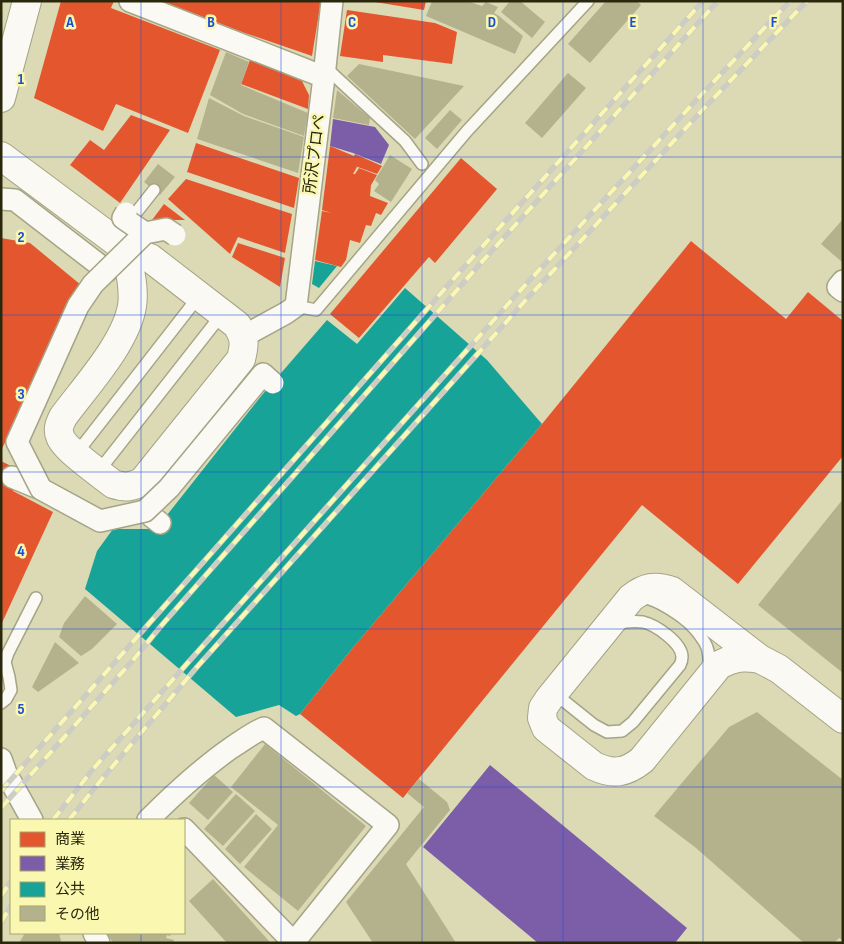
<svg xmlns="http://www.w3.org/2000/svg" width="844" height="944" font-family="'Sofia Sans Condensed','Noto Sans JP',sans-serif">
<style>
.shops{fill:#e4572e}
.offices{fill:#7b5ea7}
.public{fill:#17a398}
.building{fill:#b4b28d}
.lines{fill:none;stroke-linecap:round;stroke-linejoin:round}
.lane-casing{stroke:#a5a486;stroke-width:14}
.street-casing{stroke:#a5a486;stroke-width:24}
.secondary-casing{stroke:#a5a486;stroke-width:30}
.lane{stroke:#faf9f4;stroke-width:11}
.street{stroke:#faf9f4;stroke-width:21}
.secondary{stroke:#faf9f4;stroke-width:28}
.rail-casing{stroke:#cecdc3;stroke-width:5.5}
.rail{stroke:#faf7b1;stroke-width:4;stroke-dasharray:11;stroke-linecap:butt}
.street-bridge-casing{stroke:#a5a486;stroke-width:24;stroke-linecap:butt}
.street-bridge{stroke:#faf9f4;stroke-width:21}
.grid{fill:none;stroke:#1d4ed8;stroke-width:1;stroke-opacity:0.55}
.labels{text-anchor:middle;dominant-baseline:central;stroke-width:5;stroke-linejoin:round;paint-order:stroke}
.street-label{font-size:16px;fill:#2a280c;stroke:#faf7b1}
.grid-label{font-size:16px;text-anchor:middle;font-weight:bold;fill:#1d4ed8;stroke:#faf7b1;stroke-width:5;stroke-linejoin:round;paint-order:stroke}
</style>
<rect width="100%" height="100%" fill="#dcdab5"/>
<!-- shops -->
<path class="shops" d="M61 1H114L111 8 220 50 188 133 116 104 103 131 34 98Z
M162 1H321L312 56 242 32Z
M375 1H426L424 10 375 2Z
M347 10 435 23 457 32 452 64 383 55V62L340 56Z
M250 60 302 81 309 95 308 109 241 84Z
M131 115 170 130 120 203 70 165 90 140 104 150Z
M196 143 299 178 294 208 187 172Z
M330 146 354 156 355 154 382 166 377 174 355 166 357 167 353 174H355L359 168 377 175 371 185 370 196 388 203 381 215 376 213 371 226 366 225 360 243 350 240 346 260 341 267 315 260 322 211 331 213 322 210Z
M461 158 497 189 435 263 429 257 359 338 330 314Z
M186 179 292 214 285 253 238 237 230 254 168 199Z
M164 204 185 220H152Z
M1 238 30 243 81 285 42 362 1 451Z
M691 241 786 319 808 292 843 321V456L738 584 642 505 403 798 300 714 351 650 542 424Z
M238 243 285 258 280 287 232 257Z
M1 461 11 466 13 491 53 512 1 625Z"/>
<!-- offices -->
<path class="offices" d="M333 119 375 127 389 145 381 164 353 153 330 146Z
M490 765 687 928 675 943H538L423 847Z"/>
<!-- public -->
<path class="public" d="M315 261 337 266 319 288 312 284Z
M405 288 487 360 542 424 351 650 300 714 296 716 279 705 236 717 85 589 97 551 113 529H156L262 395 327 320 357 344Z"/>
<!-- building -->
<path class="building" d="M432 1H467L482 6 486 2 498 7 494 13 499 16 523 36 515 54 426 16Z
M510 1H520L545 22 532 38 501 12Z
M606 1H637L641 5 590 63 568 44Z
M226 52 249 62 241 85 308 113 304 136 243 114 210 95Z
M359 64 464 86 415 139 347 76Z
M568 73 586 88 542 138 525 123Z
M337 90 370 118 369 125 333 118Z
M209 98 244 116 304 137 298 173 197 139Z
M450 110 462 120 437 149 425 138Z
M390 155 412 169 391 202 374 191 379 184 375 180Z
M158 164 175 177 160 195 144 182Z
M843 219V261L842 262 821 244Z
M843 499V673L758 605Z
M85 596 117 624 92 649 81 656 59 637 64 623Z
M55 642 79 663 38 692 32 687Z
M757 712 843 780V940L839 938 834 943H804L696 848 654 816 729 727Z
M265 744 366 826 298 911 244 867 278 825 231 787Z
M214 775 233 792 208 820 189 803Z
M419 779 447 802 450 810 406 864 456 943H373L346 902 424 807 407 793Z
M236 794 255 811 223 846 204 829Z
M256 814 272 829 240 864 225 849Z
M213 879 269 941 268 943H227L189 901Z
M25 933H59L61 941 58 943H19Z
M107 933H171L170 936 167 935 166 938 174 940 173 943H113Z"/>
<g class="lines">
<!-- lane casing -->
<g class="lane-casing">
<path id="lane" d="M325 67 405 141 422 164
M128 223 154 190
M296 306 316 310 467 131 588 1
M76 454 199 296
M98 472 222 314
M643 598C656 598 684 617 693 627 697 631 702 638 705 643 709 650 710 661 708 669
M554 693 594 725 607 732 622 731 633 722 680 665C681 663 682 660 682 657 682 643 656 625 643 622 635 621 624 622 616 624
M1 703 6 699 11 690 9 677 5 662 8 653 36 598"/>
</g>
<!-- street casing -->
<g class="street-casing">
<path id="street" d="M130 1 324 77
M1 199 15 200 107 271
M843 281 838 287 843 291
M244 336 286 313 296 306 324 77 332 1
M12 477 41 489
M145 511 160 523
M1 759 6 773 32 820
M148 820C174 794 201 769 231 748 242 741 252 733 264 728L388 825 294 942
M184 829 294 943
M94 933 99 943"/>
</g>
<!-- secondary casing -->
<g class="secondary-casing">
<path id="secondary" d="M1 98 27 1
M1 156 126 249 150 258 237 325C245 339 245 343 241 359L143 481C133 487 125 488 113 484 102 475 63 448 60 436 57 429 60 423 63 417 85 387 126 343 132 306 135 288 129 267 126 249
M760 659C742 656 735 657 719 665L642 760C626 773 613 775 594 766L546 728 542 718 543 708 549 699 631 598C645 587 655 585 672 591L760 659 779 669 843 719"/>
</g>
<!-- lane -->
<use href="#lane" class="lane"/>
<!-- street -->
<use href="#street" class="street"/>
<!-- secondary -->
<use href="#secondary" class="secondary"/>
<!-- rail casing -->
<g class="rail-casing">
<path id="rail" d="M1 791 473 257 703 1
M1 808 134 659 161 626 480 264 718 1
M53 820 93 769 517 294 701 95 790 1
M69 820 101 780 197 667 525 301 710 102 807 1
M1 896 11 881
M1 922 11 906"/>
</g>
<!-- rail -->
<use href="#rail" class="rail"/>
<!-- street-bridge casing -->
<g class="street-bridge-casing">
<path id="street-bridge" d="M126 213 123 218 145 233
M175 235 166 229 145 233 93 284 78 306 17 442 41 489 100 521 145 511 169 488 263 374 273 383"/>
</g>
<!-- street-bridge -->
<use href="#street-bridge" class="street-bridge"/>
</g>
<!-- grid -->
<path class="grid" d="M141 1V820M281 1V943M422 1V943M563 1V943M703 1V943M1 157H843M1 315H843M1 472H843M1 629H843M1 787H843M141 933V943"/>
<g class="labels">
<!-- street labels -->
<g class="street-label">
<text transform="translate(315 154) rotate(-83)">所沢プロペ</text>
</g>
</g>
<g class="grid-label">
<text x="70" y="27">A</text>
<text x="211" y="27">B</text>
<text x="352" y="27">C</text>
<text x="492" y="27">D</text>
<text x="633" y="27">E</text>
<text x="774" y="27">F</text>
<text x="21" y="84">1</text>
<text x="21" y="242">2</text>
<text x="21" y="399">3</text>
<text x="21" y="556">4</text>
<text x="21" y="714">5</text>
</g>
<!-- border -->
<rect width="844" height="944" fill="none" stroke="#2a280c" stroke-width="5"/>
<!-- legend -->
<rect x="10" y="819" width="175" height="115" fill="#faf7b1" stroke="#a7a46f"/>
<rect x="20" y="832" width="25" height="15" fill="#e4572e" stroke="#a7a46f"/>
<text x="55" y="844" font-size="15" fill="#2a280c">商業</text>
<rect x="20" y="856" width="25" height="15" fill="#7b5ea7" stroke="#a7a46f"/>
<text x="55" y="869" font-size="15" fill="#2a280c">業務</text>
<rect x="20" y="882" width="25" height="15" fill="#17a398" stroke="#a7a46f"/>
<text x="55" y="894" font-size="15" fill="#2a280c">公共</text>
<rect x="20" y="906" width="25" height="15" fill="#b4b28d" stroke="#a7a46f"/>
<text x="55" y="919" font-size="15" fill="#2a280c">その他</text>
</svg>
